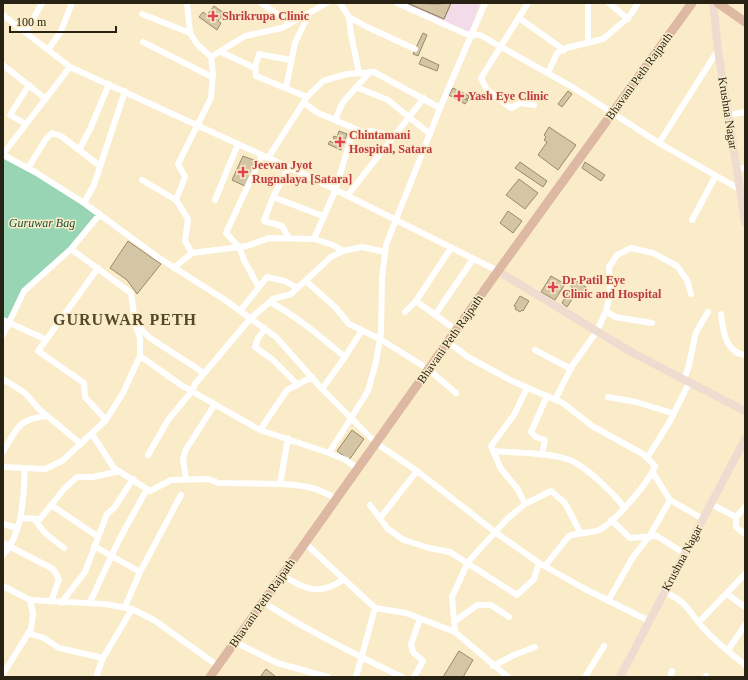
<svg xmlns="http://www.w3.org/2000/svg" width="748" height="680" font-family="Georgia,serif">
<style>
.education{fill:#f2dce9}
.green{fill:#97d5b4}
.building{fill:#d4c6a4;stroke:#988a6a}
.lines{fill:none;stroke-linecap:round;stroke-linejoin:round}
.street{stroke:#fff;stroke-width:6}
.secondary{stroke:#eedcd0;stroke-width:8}
.primary{stroke:#ddb8a2;stroke-width:9}
.health-dot{fill:#e0444e;stroke:#faecc8;stroke-width:1.5}
.labels{text-anchor:middle;dominant-baseline:central;stroke-width:3;stroke-linejoin:round;paint-order:stroke}
.health-label{font-size:12px;font-weight:bold;fill:#be3a42;stroke:#faecc8;text-anchor:start}
.street-label{font-size:12px;fill:#282215;stroke:#faecc8}
.park-label{font-size:12px;font-style:italic;fill:#164e35;stroke:#faecc8}
.district-label{font-size:16px;font-weight:bold;letter-spacing:1px;fill:#544829;stroke:#faecc8}
</style>
<rect width="100%" height="100%" fill="#faecc8"/>
<!-- education -->
<path class="education" d="M401 3H478L480 4 469 32Z"/>
<!-- green -->
<path class="green" d="M3 152 99 215 71 249 24 291 11 321 3 317Z"/>
<!-- building -->
<path class="building" d="M407 3 437 4 451 3 444 19Z
M407 3H451L444 19Z
M214 6 224 13 218 21 221 23 217 30 199 17 203 12 207 15Z
M423 33 427 35 418 56 413 54Z
M422 57 439 65 437 71 419 64Z
M453 88 469 96 468 99 463 98 468 100 465 104 449 95Z
M568 91 572 94 562 107 558 104Z
M549 127 576 145 558 170 538 155 547 142 544 140 546 137 544 135Z
M339 131 347 134 341 150 328 144 330 141 335 144 337 140 333 138 334 136 337 137Z
M243 156 256 161 245 186 232 180Z
M520 162 547 181 543 187 515 168Z
M585 162 605 175 601 181 582 168Z
M519 179 538 193 525 209 506 195Z
M508 211 522 221 513 233 500 223Z
M128 241 161 264 137 294 127 280 110 268Z
M551 276 565 284 555 300 541 292Z
M575 280 586 287 580 296 576 293 567 307 562 303 568 292 570 294 574 289 571 287Z
M520 296 529 301 523 311 522 310 520 312 515 309 516 307 514 306Z
M352 430 364 439 349 460 337 451Z
M459 651 473 660 463 677H443Z
M266 669 276 677H260Z"/>
<g class="lines">
<!-- street -->
<path class="street" d="M187 3 190 33
M261 3 291 23
M340 3 349 17 367 27 415 49
M397 3 466 34 480 35 574 88 659 143 739 189
M528 3 481 78 487 90 511 108 521 103 534 105
M609 3 628 19
M142 14 190 33 197 44 211 57 245 36 282 28 327 3
M3 15 70 67 312 178 498 271
M349 17 351 34 359 73
M519 18 564 50
M26 32 42 3
M143 42 212 77
M588 43V3
M48 50 61 31 72 3
M221 52 255 68 256 76 307 97
M3 65 46 99
M255 68 259 54 290 60
M548 73 557 53 566 48 603 39 629 17 638 3
M356 87 388 100 430 134
M286 88 295 43 309 14
M304 103 318 113 363 132 373 131 393 137
M728 115 745 112
M335 120 343 102 370 72
M26 124 10 115 29 85
M659 143 718 50
M79 150 91 127 109 84
M3 154 70 67
M3 155 35 172 84 203 156 256 225 300 276 337 322 389 376 443 417 471 495 532 539 563 585 589 649 621
M268 158 307 97 323 81 347 74 374 72 440 108
M289 167 273 197 264 221 282 226 289 238
M28 168 46 139 52 133 61 136 100 166
M737 169 745 168
M142 180 176 200
M347 196 424 98
M273 197 323 216
M215 200 238 144
M84 203 94 185 125 91
M692 220 715 177
M314 239 335 191 354 128
M71 249 131 293 135 323 150 338 204 373
M192 253 185 241 188 219 176 200 185 177 178 164 211 98 213 73 211 57
M98 268 38 351 84 383 85 397 106 420
M174 268 192 253 247 246 269 238 314 239 333 245 343 251
M306 281 336 308 349 324 380 339 428 369 456 393
M258 286 244 260 239 247 226 233 262 155
M416 301 456 330
M270 302C298 317 321 337 345 357
M240 311 267 277 285 281 297 288
M606 311 615 317 652 323
M405 312 416 301 451 248
M721 314C723 331 725 352 745 355
M435 315 473 259
M3 320 45 339
M265 329 258 338 255 347 273 360 298 385
M3 335 24 291 71 249 100 214
M448 342 468 357 512 381 563 403 592 426 643 454 655 466C650 481 614 523 599 530 592 533 577 533 569 536L545 566
M535 350 571 369
M140 356 181 385 260 430 329 453 346 460 358 469
M3 379 25 393 39 409 81 444
M683 380 688 369 696 332 708 312
M322 389 345 357 362 330
M608 397 636 402 672 413
M555 400 572 366 597 331 606 311 610 295 609 267 617 255 631 248 653 253 677 266 687 280 691 294
M260 430 287 390 312 377
M92 434 114 468 150 491 171 480 209 479 218 483 280 484
M288 438 280 484C301 485 318 487 336 499
M493 451C516 453 552 452 572 461 590 470 612 492 625 508
M3 452C17 428 18 419 47 416
M329 453 368 391 376 362 381 332 382 278 386 245 440 108 485 3
M148 455 168 420 192 391 195 384 250 319 273 299 291 294 331 257 343 251 362 247 385 252
M542 455 545 440 536 437 531 432 547 396
M647 458 669 423 689 383
M3 467 45 469 62 461 106 420 123 393 140 356V338L135 323
M653 473 670 500 703 519
M186 479 183 460 185 451 215 404
M525 504 517 488 501 469 491 446 514 415 527 388
M711 504 736 517 745 507
M51 505 97 536
M370 505 388 529 404 540 429 548 450 552 517 595 534 579 539 563
M736 517V527L745 534
M21 518 40 519 64 489 77 477H93L119 471
M380 518 417 471
M34 519 45 533 64 548
M611 520 630 538 657 536 685 554
M3 524 17 528
M3 543 53 569 59 579 51 602
M305 543 375 608 356 677
M94 546 140 572
M3 555C24 531 23 498 25 468
M282 575C305 590 320 596 344 579
M3 586 30 600 105 604 132 609 154 620 218 666
M665 592C691 604 689 614 707 632 718 644 732 654 745 665
M727 594 745 607
M608 601 633 557 649 537 670 500
M90 602 119 540 147 489
M263 602C308 631 354 654 402 677
M61 603 85 572 107 514 114 508 133 479
M125 607 140 572 181 495
M375 608 406 613 455 632
M454 622 477 605H491L509 617
M699 622 745 574
M28 633 44 638 59 648 103 658
M235 642 277 663 328 677
M728 650 745 625
M493 666 514 655 535 647
M3 674 31 629 33 613 30 600
M96 677 103 658 132 609
M414 677 423 661 413 652 411 644 420 619
M508 677 455 632 452 597 468 562 507 519 525 504 551 491 565 503 580 532
M585 677 604 646
M670 677 672 671
M706 677V676"/>
<!-- secondary -->
<path class="secondary" d="M713 3 718 50 745 222
M498 271 631 352 745 411
M620 677 745 439"/>
<!-- primary -->
<path class="primary" d="M718 3 745 22
M210 677 498 271 692 3"/>
</g>
<!-- markers -->
<g class="health-dot">
<path d="M211 10h4v4h4v4h-4v4h-4v-4h-4v-4h4z"/>
<path d="M457 90h4v4h4v4h-4v4h-4v-4h-4v-4h4z"/>
<path d="M338 136h4v4h4v4h-4v4h-4v-4h-4v-4h4z"/>
<path d="M241 166h4v4h4v4h-4v4h-4v-4h-4v-4h4z"/>
<path d="M551 281h4v4h4v4h-4v4h-4v-4h-4v-4h4z"/>
</g>
<g class="labels">
<!-- health labels -->
<g class="health-label">
<text x="222" y="16">Shrikrupa Clinic</text>
<text x="468" y="96">Yash Eye Clinic</text>
<text x="349" y="135">Chintamani<tspan x="349" dy="14">Hospital, Satara</tspan></text>
<text x="252" y="165">Jeevan Jyot<tspan x="252" dy="14">Rugnalaya [Satara]</tspan></text>
<text x="562" y="280">Dr Patil Eye<tspan x="562" dy="14">Clinic and Hospital</tspan></text>
</g>
<!-- street labels -->
<g class="street-label">
<text transform="translate(639 76) rotate(-54)">Bhavani Peth Rajpath</text>
<text transform="translate(728 113) rotate(81)">Krushna Nagar</text>
<text transform="translate(450 339) rotate(-55)">Bhavani Peth Rajpath</text>
<text transform="translate(682 558) rotate(-62)">Krushna Nagar</text>
<text transform="translate(262 603) rotate(-55)">Bhavani Peth Rajpath</text>
</g>
<!-- park labels -->
<g class="park-label">
<text x="42" y="223">Guruwar Bag</text>
</g>
<!-- district labels -->
<g class="district-label">
<text x="125" y="319">GURUWAR PETH</text>
</g>
</g>
<!-- border -->
<rect width="748" height="680" fill="none" stroke="#282215" stroke-width="8"/>
<!-- scale -->
<path d="M10 26v6h106v-6" fill="none" stroke="#282215" stroke-width="2"/>
<text x="16" y="26" font-size="12" fill="#282215" stroke="#faecc8" stroke-width="3" paint-order="stroke">100 m</text>
</svg>
